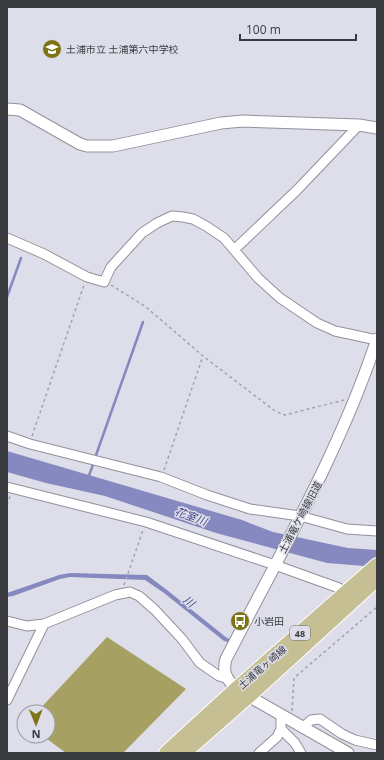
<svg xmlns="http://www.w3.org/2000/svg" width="384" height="760" font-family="'Open Sans','Noto Sans JP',sans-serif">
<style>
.forest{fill:#a7a063}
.water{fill:#8689bf}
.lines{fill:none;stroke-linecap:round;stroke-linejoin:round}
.stream{stroke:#8689bf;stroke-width:2.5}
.minor-casing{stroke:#90919c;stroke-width:11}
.tertiary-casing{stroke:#90919c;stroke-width:13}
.primary-casing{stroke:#fff;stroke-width:16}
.path{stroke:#a2a3ad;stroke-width:1.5;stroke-dasharray:3 3;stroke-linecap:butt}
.minor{stroke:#fff;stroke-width:9}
.tertiary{stroke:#fff;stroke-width:11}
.primary{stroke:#c5bf93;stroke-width:14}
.labels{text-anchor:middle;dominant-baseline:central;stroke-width:3;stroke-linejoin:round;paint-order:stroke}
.shield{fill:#dddeea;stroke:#6a6b72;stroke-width:1}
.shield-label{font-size:9px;font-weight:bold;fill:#393a3e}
.poi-label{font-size:10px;fill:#393a3e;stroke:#dddeea;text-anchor:start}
.street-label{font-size:10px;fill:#393a3e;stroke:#dddeea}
.water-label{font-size:11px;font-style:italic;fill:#46458a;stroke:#dddeea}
</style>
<rect width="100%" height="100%" fill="#dddeea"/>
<!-- forest -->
<path class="forest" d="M107 637 186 689 123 753H66L43 736H48V712H37Z"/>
<!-- water -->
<path class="water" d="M7 451 242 520 273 532 348 548 377 550V567L327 563 216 533 105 496 46 483 7 472Z
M70 573 147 575 167 590 227 638 230 639 228 642 224 641 164 593 145 580 70 577 60 579 13 596 7 597V593L59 575Z"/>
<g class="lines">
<!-- stream -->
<path class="stream" d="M7 297 21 258
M95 458 143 322
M88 478 94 462"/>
<!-- minor casing -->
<g class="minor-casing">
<path id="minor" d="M7 238 44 254 87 277 104 282 111 267 142 233 157 223 172 216 183 217 193 219 206 226 224 238 258 278 280 298 317 323 335 331 377 340
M234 250 297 190 359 125
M7 436 30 444 161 477 207 495 250 509 300 516 347 529 377 531
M7 487 146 522 275 565 339 588
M7 621 27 626 44 624 115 595 130 592 139 596 155 610 182 639 200 663 219 676 226 678
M7 700 44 624
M302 728 311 720 320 719 342 734 355 740 377 745
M281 729 295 743 301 753
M259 753 277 737 281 729V716"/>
</g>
<!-- tertiary casing -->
<g class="tertiary-casing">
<path id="tertiary" d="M7 109 20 110 80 144 87 146H113L221 123 243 121 359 125 377 128
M348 753 236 689C227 679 222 673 226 659 280 554 340 451 377 339"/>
</g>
<!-- primary casing -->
<g class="primary-casing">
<path id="primary" d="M166 753 236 689 377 565
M184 753 249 696 377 579"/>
</g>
<!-- path -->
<path class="path" d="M111 285 146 307 203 356 275 411 285 415 344 400
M32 436 84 285
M164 470 203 356
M7 505 10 496
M124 585 143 530
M292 711 294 678 377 607"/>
<!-- minor -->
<use href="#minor" class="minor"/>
<!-- tertiary -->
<use href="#tertiary" class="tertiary"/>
<!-- primary -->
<use href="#primary" class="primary"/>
</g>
<!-- icons -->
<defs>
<g id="school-disc" transform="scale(1)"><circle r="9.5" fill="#7e7416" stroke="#dddeea"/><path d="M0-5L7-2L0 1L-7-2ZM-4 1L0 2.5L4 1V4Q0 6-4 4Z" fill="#fff"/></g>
<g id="bus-disc" transform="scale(1)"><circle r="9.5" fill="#7e7416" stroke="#dddeea"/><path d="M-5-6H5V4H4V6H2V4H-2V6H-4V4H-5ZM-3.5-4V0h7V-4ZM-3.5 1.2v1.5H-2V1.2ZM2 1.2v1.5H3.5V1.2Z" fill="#fff"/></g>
</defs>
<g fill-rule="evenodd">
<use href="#school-disc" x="52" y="49"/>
<use href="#bus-disc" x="240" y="621"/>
</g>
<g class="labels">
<!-- shield labels -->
<rect class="shield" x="290" y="626" width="20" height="14" rx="3"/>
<g class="shield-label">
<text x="300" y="633">48</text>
</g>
<!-- poi labels -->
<g class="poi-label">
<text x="66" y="49">土浦市立 土浦第六中学校</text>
<text x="254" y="621">小岩田</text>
</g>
<!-- street labels -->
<g class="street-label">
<text transform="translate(300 517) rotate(-62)">土浦竜ケ崎線旧道</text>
<text transform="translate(262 667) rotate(-41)">土浦竜ヶ崎線</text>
</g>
<!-- water labels -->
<g class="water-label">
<text transform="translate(191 516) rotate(20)">花室川</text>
<text transform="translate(189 601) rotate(38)">川</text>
</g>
</g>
<!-- border -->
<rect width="384" height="760" fill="none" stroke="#393a3e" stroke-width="16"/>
<!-- north arrow -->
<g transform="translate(36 724) rotate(179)"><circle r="19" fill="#dddeea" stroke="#9b9ca5"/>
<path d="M0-3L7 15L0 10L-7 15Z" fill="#7e7416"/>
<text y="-6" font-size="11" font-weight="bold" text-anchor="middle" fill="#393a3e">N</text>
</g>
<!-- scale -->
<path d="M240 34v6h116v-6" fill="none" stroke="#393a3e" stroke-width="2"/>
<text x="246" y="34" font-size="12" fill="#393a3e" stroke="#dddeea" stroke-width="3" paint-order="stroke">100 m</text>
</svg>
